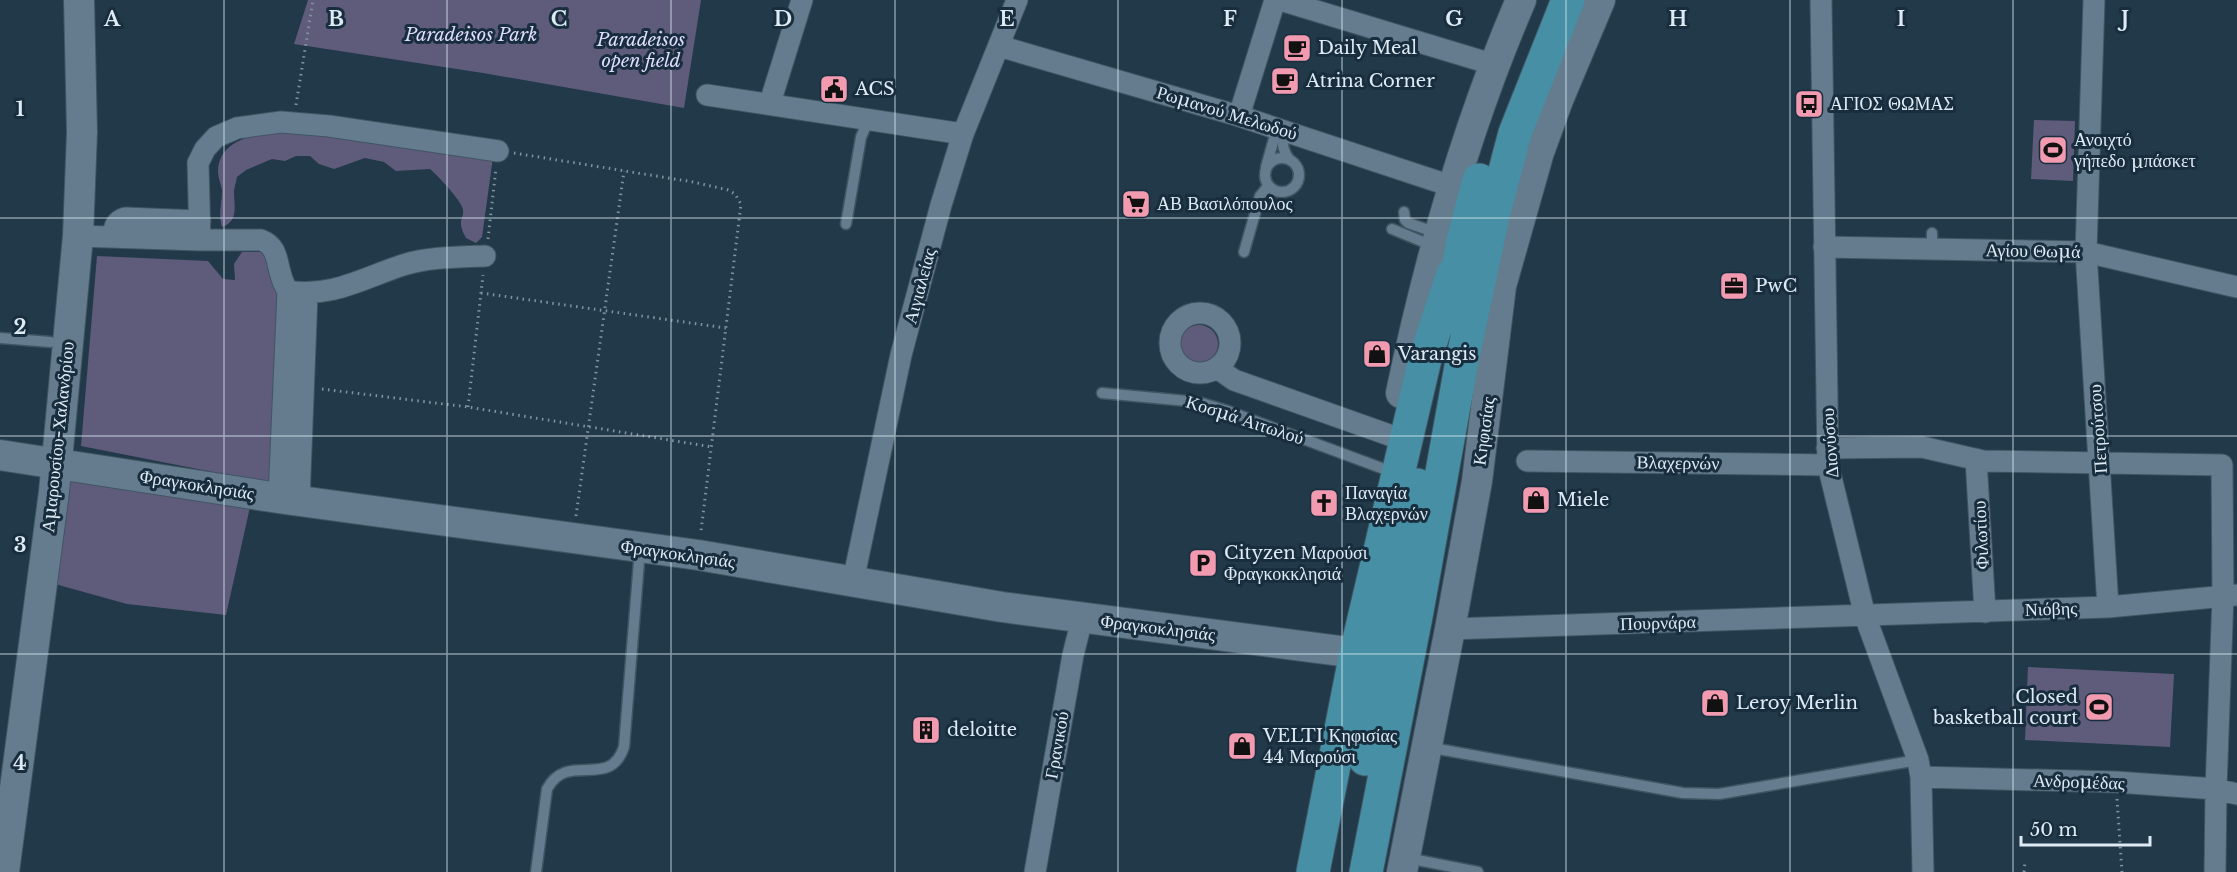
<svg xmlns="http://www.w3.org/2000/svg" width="2237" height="872" font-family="'Libre Baskerville',serif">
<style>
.green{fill:#5f5c7b}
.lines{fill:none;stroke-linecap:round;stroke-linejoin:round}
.lane-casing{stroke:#405562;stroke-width:13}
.street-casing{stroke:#405562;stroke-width:23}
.secondary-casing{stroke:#405562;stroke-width:32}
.primary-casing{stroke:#405562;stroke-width:35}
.path{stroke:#8294a1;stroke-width:3;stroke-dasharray:1.5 4.5;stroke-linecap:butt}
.lane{stroke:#647c8e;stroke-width:10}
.street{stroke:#647c8e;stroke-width:21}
.secondary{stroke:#647c8e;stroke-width:30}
.primary{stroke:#468fa4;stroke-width:33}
.grid{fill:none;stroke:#deebf5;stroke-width:1.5;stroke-opacity:0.55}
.labels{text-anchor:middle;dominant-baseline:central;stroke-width:6;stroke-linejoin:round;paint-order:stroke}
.park-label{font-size:18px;font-style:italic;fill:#dfdcfc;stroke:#182e3e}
.poi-label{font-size:18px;fill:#deebf5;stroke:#182e3e;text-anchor:start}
.street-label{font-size:18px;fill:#deebf5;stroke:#182e3e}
.grid-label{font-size:20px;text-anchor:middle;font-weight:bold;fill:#deebf5;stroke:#182e3e;stroke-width:6;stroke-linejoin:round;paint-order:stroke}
</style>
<rect width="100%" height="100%" fill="#223949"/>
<!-- green -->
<path class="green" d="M308 0H701L684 108 483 73 294 44Z
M2034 120 2075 121 2073 181 2031 179Z
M296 130 493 157 482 237 476 243 466 238C464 234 461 229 461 224 460 220 464 215 463 210 463 202 437 175 430 169L396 171 384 162 365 158 334 169 319 164 310 156H296L285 161 272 159 246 170 237 177C236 182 234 188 234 192 234 206 239 221 222 227 218 214 222 203 222 190 221 184 218 178 218 172 218 134 270 132 296 130Z
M242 252H264L279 285 274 484 81 446 97 256 208 261 223 279 235 280 234 264Z
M1180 344a19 19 0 1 1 38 0a19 19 0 1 1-38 0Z
M71 478 250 507 226 615 127 604 55 584 66 489Z
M2028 667 2174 674 2170 747 2025 740Z"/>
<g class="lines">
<!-- lane casing -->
<g class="lane-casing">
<path id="lane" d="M1285 131C1282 143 1282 149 1289 159
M1265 175a17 17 0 1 1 34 0a17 17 0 1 1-34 0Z
M1266 167 1277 128
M1404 212 1405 220 1408 223 1437 233
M846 224 861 137 869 119
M1392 229 1433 246
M1932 233V249
M1244 252 1260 196 1268 186
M0 338 50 342
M1102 393 1198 402 1228 411 1384 469
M1427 747 1683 793 1719 794 1918 760
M1407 858 1478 872
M536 872 547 789C568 750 609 791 624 747L640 549"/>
</g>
<!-- street casing -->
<g class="street-casing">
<path id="street" d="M1280 0 1495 65
M1821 0 1828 465 1865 616 1918 760 1921 777 1923 872
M2094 0 2086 252 2108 607
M999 46 1239 116 1454 187
M707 95 963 134
M770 103 802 0
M1239 116 1275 0
M78 236 200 240H261C283 248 274 272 288 291 332 298 363 278 403 265 429 257 458 257 485 256
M113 237C114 228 115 221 125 218L200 221
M200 240 198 163 205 149 216 137 237 128 281 122 329 126 498 151
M1824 247 2086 252 2237 287
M1170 343a30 30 0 1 1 60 0a30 30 0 1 1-60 0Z
M1217 368 1234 380 1392 436
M1827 448 1922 447 1983 461 2222 465 2223 596 2216 789 2215 872
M1976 459 1985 612
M1527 461 1828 465
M279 498 288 291
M299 501 307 294
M853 581 901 355 941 205 963 134 1017 0
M1450 629 2108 607 2237 595
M1921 777 2116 782 2216 789 2237 794
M1035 872 1073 655 1082 619"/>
</g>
<!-- secondary casing -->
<g class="secondary-casing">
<path id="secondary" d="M1401 393C1429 259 1467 125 1521 0
M0 455 285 499 698 555 1002 607 1356 653
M4 872 54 492 78 236 82 132 79 0
M1402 872 1450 629 1477 481 1501 286 1539 152 1558 100 1600 0"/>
</g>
<!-- primary casing -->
<g class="primary-casing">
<path id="primary" d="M1452 299 1463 241 1479 180
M1365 759 1417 485
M1313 872 1356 653 1425 359 1453 274
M1366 872 1417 611 1462 361 1493 216 1515 133 1568 0"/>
</g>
<!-- path -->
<path class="path" d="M296 105 313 0
M514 153 693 182 728 190 735 194 741 204 701 531
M488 239 496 168
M481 293 726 328
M322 389 468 407 712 447
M468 407 483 275
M576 516 624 171
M2117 799 2122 872
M2024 872 2025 861"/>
<!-- lane -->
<use href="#lane" class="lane"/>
<!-- street -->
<use href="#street" class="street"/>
<!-- secondary -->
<use href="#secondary" class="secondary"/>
<!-- primary -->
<use href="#primary" class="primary"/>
</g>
<!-- grid -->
<path class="grid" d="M224 0V872M447 0V872M671 0V872M895 0V872M1118 0V872M1342 0V872M1566 0V872M1790 0V872M2013 0V872M0 218H2237M0 436H2237M0 654H2237"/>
<!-- icons -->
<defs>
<g id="cafe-square" transform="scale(1.5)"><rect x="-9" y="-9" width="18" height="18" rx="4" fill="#f29aaf" stroke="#182e3e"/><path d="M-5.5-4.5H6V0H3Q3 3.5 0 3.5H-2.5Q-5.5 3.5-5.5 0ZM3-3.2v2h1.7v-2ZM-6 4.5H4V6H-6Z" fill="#111"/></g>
<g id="civic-square" transform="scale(1.5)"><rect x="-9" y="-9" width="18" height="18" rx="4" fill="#f29aaf" stroke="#182e3e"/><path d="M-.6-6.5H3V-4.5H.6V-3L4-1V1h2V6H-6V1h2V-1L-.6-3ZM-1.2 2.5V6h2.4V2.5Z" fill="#111"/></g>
<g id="bus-square" transform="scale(1.5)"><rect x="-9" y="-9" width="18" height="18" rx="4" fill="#f29aaf" stroke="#182e3e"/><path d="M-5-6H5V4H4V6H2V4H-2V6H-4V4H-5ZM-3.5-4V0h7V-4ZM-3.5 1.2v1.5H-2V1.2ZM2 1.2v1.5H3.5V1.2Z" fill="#111"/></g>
<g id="stadium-square" transform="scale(1.5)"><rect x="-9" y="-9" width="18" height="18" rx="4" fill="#f29aaf" stroke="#182e3e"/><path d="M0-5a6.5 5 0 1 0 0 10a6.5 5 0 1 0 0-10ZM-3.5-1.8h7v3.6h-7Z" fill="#111"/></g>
<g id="supermarket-square" transform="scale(1.5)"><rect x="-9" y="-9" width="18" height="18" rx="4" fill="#f29aaf" stroke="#182e3e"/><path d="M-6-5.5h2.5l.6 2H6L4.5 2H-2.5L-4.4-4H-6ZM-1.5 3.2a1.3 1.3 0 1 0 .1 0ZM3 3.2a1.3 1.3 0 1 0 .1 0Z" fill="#111"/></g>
<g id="office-square" transform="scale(1.5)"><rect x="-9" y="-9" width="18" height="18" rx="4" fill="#f29aaf" stroke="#182e3e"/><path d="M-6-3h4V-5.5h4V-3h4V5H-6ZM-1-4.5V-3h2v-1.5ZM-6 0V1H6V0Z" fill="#111"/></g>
<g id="shop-square" transform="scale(1.5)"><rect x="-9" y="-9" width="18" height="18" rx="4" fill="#f29aaf" stroke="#182e3e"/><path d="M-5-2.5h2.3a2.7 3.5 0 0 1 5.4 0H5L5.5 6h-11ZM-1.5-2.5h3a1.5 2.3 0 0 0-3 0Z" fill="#111"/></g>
<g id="church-square" transform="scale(1.5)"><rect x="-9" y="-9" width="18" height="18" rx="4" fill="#f29aaf" stroke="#182e3e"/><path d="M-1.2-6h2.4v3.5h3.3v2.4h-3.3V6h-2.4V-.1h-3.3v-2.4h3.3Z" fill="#111"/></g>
<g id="parking-square" transform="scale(1.5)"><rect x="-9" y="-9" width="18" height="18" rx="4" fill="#f29aaf" stroke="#182e3e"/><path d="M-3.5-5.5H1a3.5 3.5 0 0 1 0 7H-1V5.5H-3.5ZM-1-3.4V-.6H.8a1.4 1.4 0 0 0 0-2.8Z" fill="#111"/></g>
<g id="building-square" transform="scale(1.5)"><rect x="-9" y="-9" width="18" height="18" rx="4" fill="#f29aaf" stroke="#182e3e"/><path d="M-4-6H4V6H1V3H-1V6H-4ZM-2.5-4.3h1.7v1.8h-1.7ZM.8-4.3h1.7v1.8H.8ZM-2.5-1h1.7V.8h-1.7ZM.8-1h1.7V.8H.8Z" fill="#111"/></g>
</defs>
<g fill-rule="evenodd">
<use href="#cafe-square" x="1297" y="48"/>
<use href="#cafe-square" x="1285" y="81"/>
<use href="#civic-square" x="834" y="89"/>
<use href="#bus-square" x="1809" y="104"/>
<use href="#stadium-square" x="2053" y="150"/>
<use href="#supermarket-square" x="1136" y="204"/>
<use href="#office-square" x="1734" y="286"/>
<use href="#shop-square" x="1377" y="354"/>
<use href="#shop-square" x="1536" y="500"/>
<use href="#church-square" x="1324" y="503"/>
<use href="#parking-square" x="1203" y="563"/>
<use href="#shop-square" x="1715" y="703"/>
<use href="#stadium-square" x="2099" y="707"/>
<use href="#building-square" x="926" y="730"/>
<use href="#shop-square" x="1242" y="746"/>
</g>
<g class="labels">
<!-- park labels -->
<g class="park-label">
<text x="471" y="35">Paradeisos Park</text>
<text x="641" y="40">Paradeisos<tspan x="641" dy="21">open field</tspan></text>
</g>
<!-- poi labels -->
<g class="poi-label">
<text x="1318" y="48">Daily Meal</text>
<text x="1306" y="81">Atrina Corner</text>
<text x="855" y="89">ACS</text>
<text x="1830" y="104">ΑΓΙΟΣ ΘΩΜΑΣ</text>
<text x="2074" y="140">Ανοιχτό<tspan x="2074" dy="21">γήπεδο μπάσκετ</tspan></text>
<text x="1157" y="204">ΑΒ Βασιλόπουλος</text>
<text x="1755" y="286">PwC</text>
<text x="1398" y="354">Varangis</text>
<text x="1345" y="493">Παναγία<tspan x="1345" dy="21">Βλαχερνών</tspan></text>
<text x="1557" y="500">Miele</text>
<text x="1224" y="553">Cityzen Μαρούσι<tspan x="1224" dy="21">Φραγκοκκλησιά</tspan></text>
<text x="2078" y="697" text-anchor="end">Closed<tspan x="2078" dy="21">basketball court</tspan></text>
<text x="1736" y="703">Leroy Merlin</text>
<text x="947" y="730">deloitte</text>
<text x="1263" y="736">VELTI Κηφισίας<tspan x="1263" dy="21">44 Μαρούσι</tspan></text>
</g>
<!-- street labels -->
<g class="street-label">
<text transform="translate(1227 113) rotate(17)">Ρωμανού Μελωδού</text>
<text transform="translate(2033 251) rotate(1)">Αγίου Θωμά</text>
<text transform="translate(920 286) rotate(-75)">Αιγιαλείας</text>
<text transform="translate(1245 420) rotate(18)">Κοσμά Αιτωλού</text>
<text transform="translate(2098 429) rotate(-94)">Πετρούτσου</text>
<text transform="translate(1484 431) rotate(-82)">Κηφισίας</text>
<text transform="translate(58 437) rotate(-84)">Αμαρουσίου-Χαλανδρίου</text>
<text transform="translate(1830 443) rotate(-94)">Διονύσου</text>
<text transform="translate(1678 463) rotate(1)">Βλαχερνών</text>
<text transform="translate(197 485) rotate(9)">Φραγκοκλησιάς</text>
<text transform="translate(1981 535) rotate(-93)">Φιλωτίου</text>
<text transform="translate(678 554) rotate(8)">Φραγκοκλησιάς</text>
<text transform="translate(2051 609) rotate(-2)">Νιόβης</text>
<text transform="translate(1658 623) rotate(-2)">Πουρνάρα</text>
<text transform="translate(1158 628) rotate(7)">Φραγκοκλησιάς</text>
<text transform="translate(1057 745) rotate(-80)">Γρανικού</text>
<text transform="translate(2079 782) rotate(2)">Ανδρομέδας</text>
</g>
</g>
<g class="grid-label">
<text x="112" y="26">A</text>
<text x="336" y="26">B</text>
<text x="559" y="26">C</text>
<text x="783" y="26">D</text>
<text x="1007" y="26">E</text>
<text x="1230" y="26">F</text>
<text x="1454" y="26">G</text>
<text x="1678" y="26">H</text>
<text x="1901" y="26">I</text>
<text x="2125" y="26">J</text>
<text x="20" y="116">1</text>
<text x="20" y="334">2</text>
<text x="20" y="552">3</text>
<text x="20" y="770">4</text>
</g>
<!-- scale -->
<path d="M2021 836v9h129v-9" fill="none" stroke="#deebf5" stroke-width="3"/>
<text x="2030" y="836" font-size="18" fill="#deebf5" stroke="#182e3e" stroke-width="4.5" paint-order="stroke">50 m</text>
</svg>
